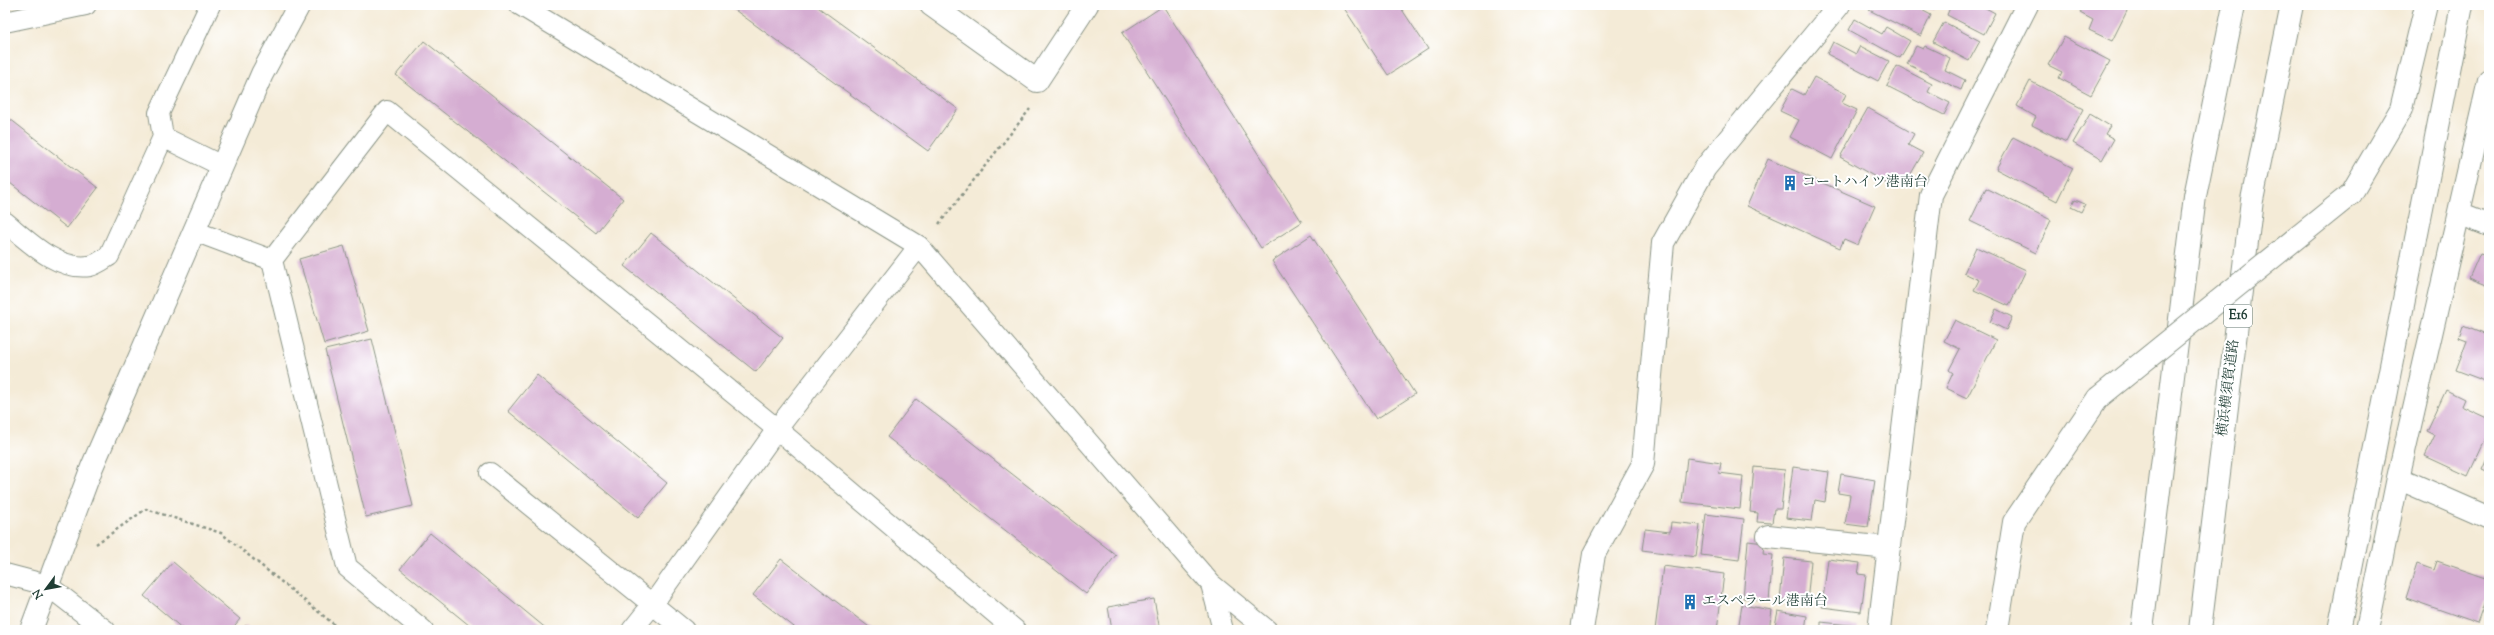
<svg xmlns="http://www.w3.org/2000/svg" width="2494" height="635" font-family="'Sorts Mill Goudy','Noto Serif JP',serif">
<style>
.building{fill:#d5add2}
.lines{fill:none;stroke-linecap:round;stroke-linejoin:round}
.service-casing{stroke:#8a9486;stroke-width:22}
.minor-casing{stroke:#8a9486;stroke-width:24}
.tertiary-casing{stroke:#8a9486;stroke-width:24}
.motorway-casing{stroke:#8a9486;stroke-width:24}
.path{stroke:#8a9486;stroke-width:2.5;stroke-dasharray:3 3;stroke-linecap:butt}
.service{stroke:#fff;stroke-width:20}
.minor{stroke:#fff;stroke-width:22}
.tertiary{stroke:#fff;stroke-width:22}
.motorway{stroke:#fff;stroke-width:22}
.motorway-bridge-casing{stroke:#8a9486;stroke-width:24;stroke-linecap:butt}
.motorway-bridge{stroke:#fff;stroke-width:22}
.labels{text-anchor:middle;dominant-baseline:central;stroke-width:4;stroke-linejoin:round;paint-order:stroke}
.shield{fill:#fff;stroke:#627771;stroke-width:1}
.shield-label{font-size:13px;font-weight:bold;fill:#1f3d34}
.poi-label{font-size:14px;fill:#1f3d34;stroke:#fff;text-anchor:start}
.street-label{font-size:14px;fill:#1f3d34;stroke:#fff}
</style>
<rect width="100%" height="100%" fill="#fff"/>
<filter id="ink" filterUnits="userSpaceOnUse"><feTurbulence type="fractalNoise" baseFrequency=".025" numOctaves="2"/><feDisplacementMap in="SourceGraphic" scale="8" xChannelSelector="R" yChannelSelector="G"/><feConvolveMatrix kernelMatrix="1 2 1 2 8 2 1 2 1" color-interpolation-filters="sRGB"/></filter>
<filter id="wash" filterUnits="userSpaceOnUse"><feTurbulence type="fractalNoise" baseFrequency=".012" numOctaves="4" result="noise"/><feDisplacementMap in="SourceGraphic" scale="16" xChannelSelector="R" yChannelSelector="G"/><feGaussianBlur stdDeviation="0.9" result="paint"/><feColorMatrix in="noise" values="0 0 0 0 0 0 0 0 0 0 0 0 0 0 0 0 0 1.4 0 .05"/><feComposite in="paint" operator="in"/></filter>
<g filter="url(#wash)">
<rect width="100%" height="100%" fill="#f4ebd7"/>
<g id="blocks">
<!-- building -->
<path class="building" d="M728 5H815L958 109 928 151Z
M1342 5H1399L1428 49 1388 75Z
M1872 5H1895L1904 10 1907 5H1912L1931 15 1921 36 1869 10Z
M1923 5H1937L1934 10Z
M1951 5H1980L1995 13 1984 34 1947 15Z
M2084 5H2130L2112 41 2089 30 2093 20 2080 13Z
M1163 6 1302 222 1261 248 1122 33Z
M1855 19 1882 34 1886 27 1910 41 1900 58 1849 30Z
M1944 22 1980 41 1969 61 1933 42Z
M2064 37 2110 61 2091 95 2059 78 2062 72 2048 65Z
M424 41 623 199 596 233 396 75Z
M1833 42 1856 54 1860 46 1889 61 1878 81 1827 54Z
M1916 46 1923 49 1925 46 1950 58 1945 70 1965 80 1961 90 1907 64Z
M1897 66 1932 84 1928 92 1950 103 1944 115 1887 86Z
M1814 77 1846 94 1842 103 1857 110 1832 159 1790 137 1799 120 1780 111 1792 89 1804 95Z
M2030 81 2083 109 2066 142 2032 125 2036 117 2017 106Z
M1868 108 1914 134 1908 145 1923 153 1905 184 1897 180 1893 187 1840 157Z
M2090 114 2110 126 2105 134 2114 139 2102 160 2073 143Z
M5 115 98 188 67 228 5 179Z
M2013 137 2073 168 2057 201 1996 169Z
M1768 159 1875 206 1858 245 1844 239 1840 248 1747 206Z
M2489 180V192L2485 190Z
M1986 188 2051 220 2036 253 1970 221Z
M2075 200 2085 204 2081 212 2071 207Z
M651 233 783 338 756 372 624 266Z
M1311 235 1415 394 1376 419 1272 261Z
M344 246 369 331 324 344 299 259Z
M1976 247 2026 270 2009 306 1974 290 1979 280 1964 273Z
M2480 253 2489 256V286L2469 278Z
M1996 309 2012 317 2006 330 1990 322Z
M1955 320 1996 340 1967 398 1946 388 1953 373 1949 370 1960 349 1944 341Z
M2463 326 2489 336V369L2485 381 2456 370 2467 341 2459 338Z
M372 339 413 506 366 517 325 350Z
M537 375 667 483 638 518 508 411Z
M2446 390 2464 399 2461 406 2489 419V431L2468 476 2425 456 2435 435 2427 431Z
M916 399 1116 555 1086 594 887 437Z
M2489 454V473L2482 470Z
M1687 458 1721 463 1719 473 1743 476 1740 509 1682 502Z
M1754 467 1785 470 1781 509H1774L1772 523 1757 522 1758 513 1750 512Z
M1793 467 1829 472 1825 502 1815 500 1812 521 1786 518Z
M1841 474 1875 480 1868 527 1845 524 1850 495 1838 493Z
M1706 514 1744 519 1739 560 1701 555Z
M1671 522 1700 525 1696 557 1642 550 1645 529 1670 532Z
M430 533 548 630H475L400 569Z
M1748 541 1764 543 1763 554 1773 555 1769 601 1743 598Z
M1784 558 1811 561 1807 603 1780 600Z
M781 559 873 630H798L753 595Z
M1828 559 1860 563 1858 574 1866 575 1861 612 1822 607Z
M2437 561 2489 579V592L2478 623 2406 598 2417 564 2434 570Z
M173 562 240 619 231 630H184L144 596Z
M1663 566 1724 574 1717 630H1655Z
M1154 599 1160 630H1112L1108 607Z
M1742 605 1772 610 1769 630H1738Z
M1778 611 1807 616 1805 630H1774Z
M1821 622 1858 626 1857 630H1821Z
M246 625 253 630H241Z"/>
</g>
</g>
<g filter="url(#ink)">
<use href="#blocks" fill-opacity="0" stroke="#8a9486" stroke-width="1"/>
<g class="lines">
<!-- service casing -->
<g class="service-casing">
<path id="service" d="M520 5 919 246 1211 584 1223 630
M5 22 86 5
M163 137 159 113 210 5
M5 222C28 241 57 271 90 266 96 265 104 259 109 256L163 137 222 166
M194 231 272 260 347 567 423 630
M272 260 387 111 777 429 1015 630
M490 473 684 630
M5 574 47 585 105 630
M1211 584 1267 630
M632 630 652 605 777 429 919 246"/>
</g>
<!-- minor casing -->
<g class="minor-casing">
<path id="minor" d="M931 5 1037 81 1087 5
M2459 213 2489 225
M2398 478 2489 518
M1768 536 1889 548
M1582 630 1594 554 1643 464 1663 243 1705 168 1839 5
M1879 630 1931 195 2027 5
M2367 630 2398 478 2489 81"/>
</g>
<!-- tertiary casing -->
<g class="tertiary-casing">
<path id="tertiary" d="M31 630 92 467 262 74 299 5"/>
</g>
<!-- motorway casing -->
<g class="motorway-casing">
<path id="motorway" d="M2351 194 2401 109 2426 5
M1997 630 2014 522 2098 398
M2142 630 2195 196 2234 5
M2200 630 2252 200 2292 5
M2339 630 2462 5"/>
</g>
<!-- path -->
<path class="path" d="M939 224 1030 109
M96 544 146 509 221 533 341 630"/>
<!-- service -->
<use href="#service" class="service"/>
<!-- minor -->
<use href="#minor" class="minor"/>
<!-- tertiary -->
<use href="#tertiary" class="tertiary"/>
<!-- motorway -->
<use href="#motorway" class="motorway"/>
<!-- motorway-bridge casing -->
<g class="motorway-bridge-casing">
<path id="motorway-bridge" d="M2098 398 2351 194"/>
</g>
<!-- motorway-bridge -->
<use href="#motorway-bridge" class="motorway-bridge"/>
</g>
</g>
<!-- icons -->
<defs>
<g id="building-bare" transform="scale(1.2)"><path d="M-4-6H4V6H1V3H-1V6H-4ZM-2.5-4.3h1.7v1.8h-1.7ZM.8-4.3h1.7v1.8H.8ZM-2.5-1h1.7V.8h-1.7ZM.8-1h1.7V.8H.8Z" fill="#1f6fb2" stroke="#fff" stroke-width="2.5" paint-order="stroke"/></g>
</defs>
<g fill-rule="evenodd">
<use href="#building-bare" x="1790" y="183"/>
<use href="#building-bare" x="1690" y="602"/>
</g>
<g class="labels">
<!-- shield labels -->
<rect class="shield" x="2224" y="305" width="28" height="22" rx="3"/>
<g class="shield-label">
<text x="2238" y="316">E16</text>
</g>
<!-- poi labels -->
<g class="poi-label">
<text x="1802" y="183">コートハイツ港南台</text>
<text x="1702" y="602">エスペラール港南台</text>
</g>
<!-- street labels -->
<g class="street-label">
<text transform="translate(2229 388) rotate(-83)">横浜横須賀道路</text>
</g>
</g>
<!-- margin -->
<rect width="2494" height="635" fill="none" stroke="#fff" stroke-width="20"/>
<!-- north arrow -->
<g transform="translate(46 589) rotate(238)" stroke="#ffffff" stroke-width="3" paint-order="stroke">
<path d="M0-3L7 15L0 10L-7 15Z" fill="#1f3d34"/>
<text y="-6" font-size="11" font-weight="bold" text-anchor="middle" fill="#1f3d34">N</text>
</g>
</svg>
